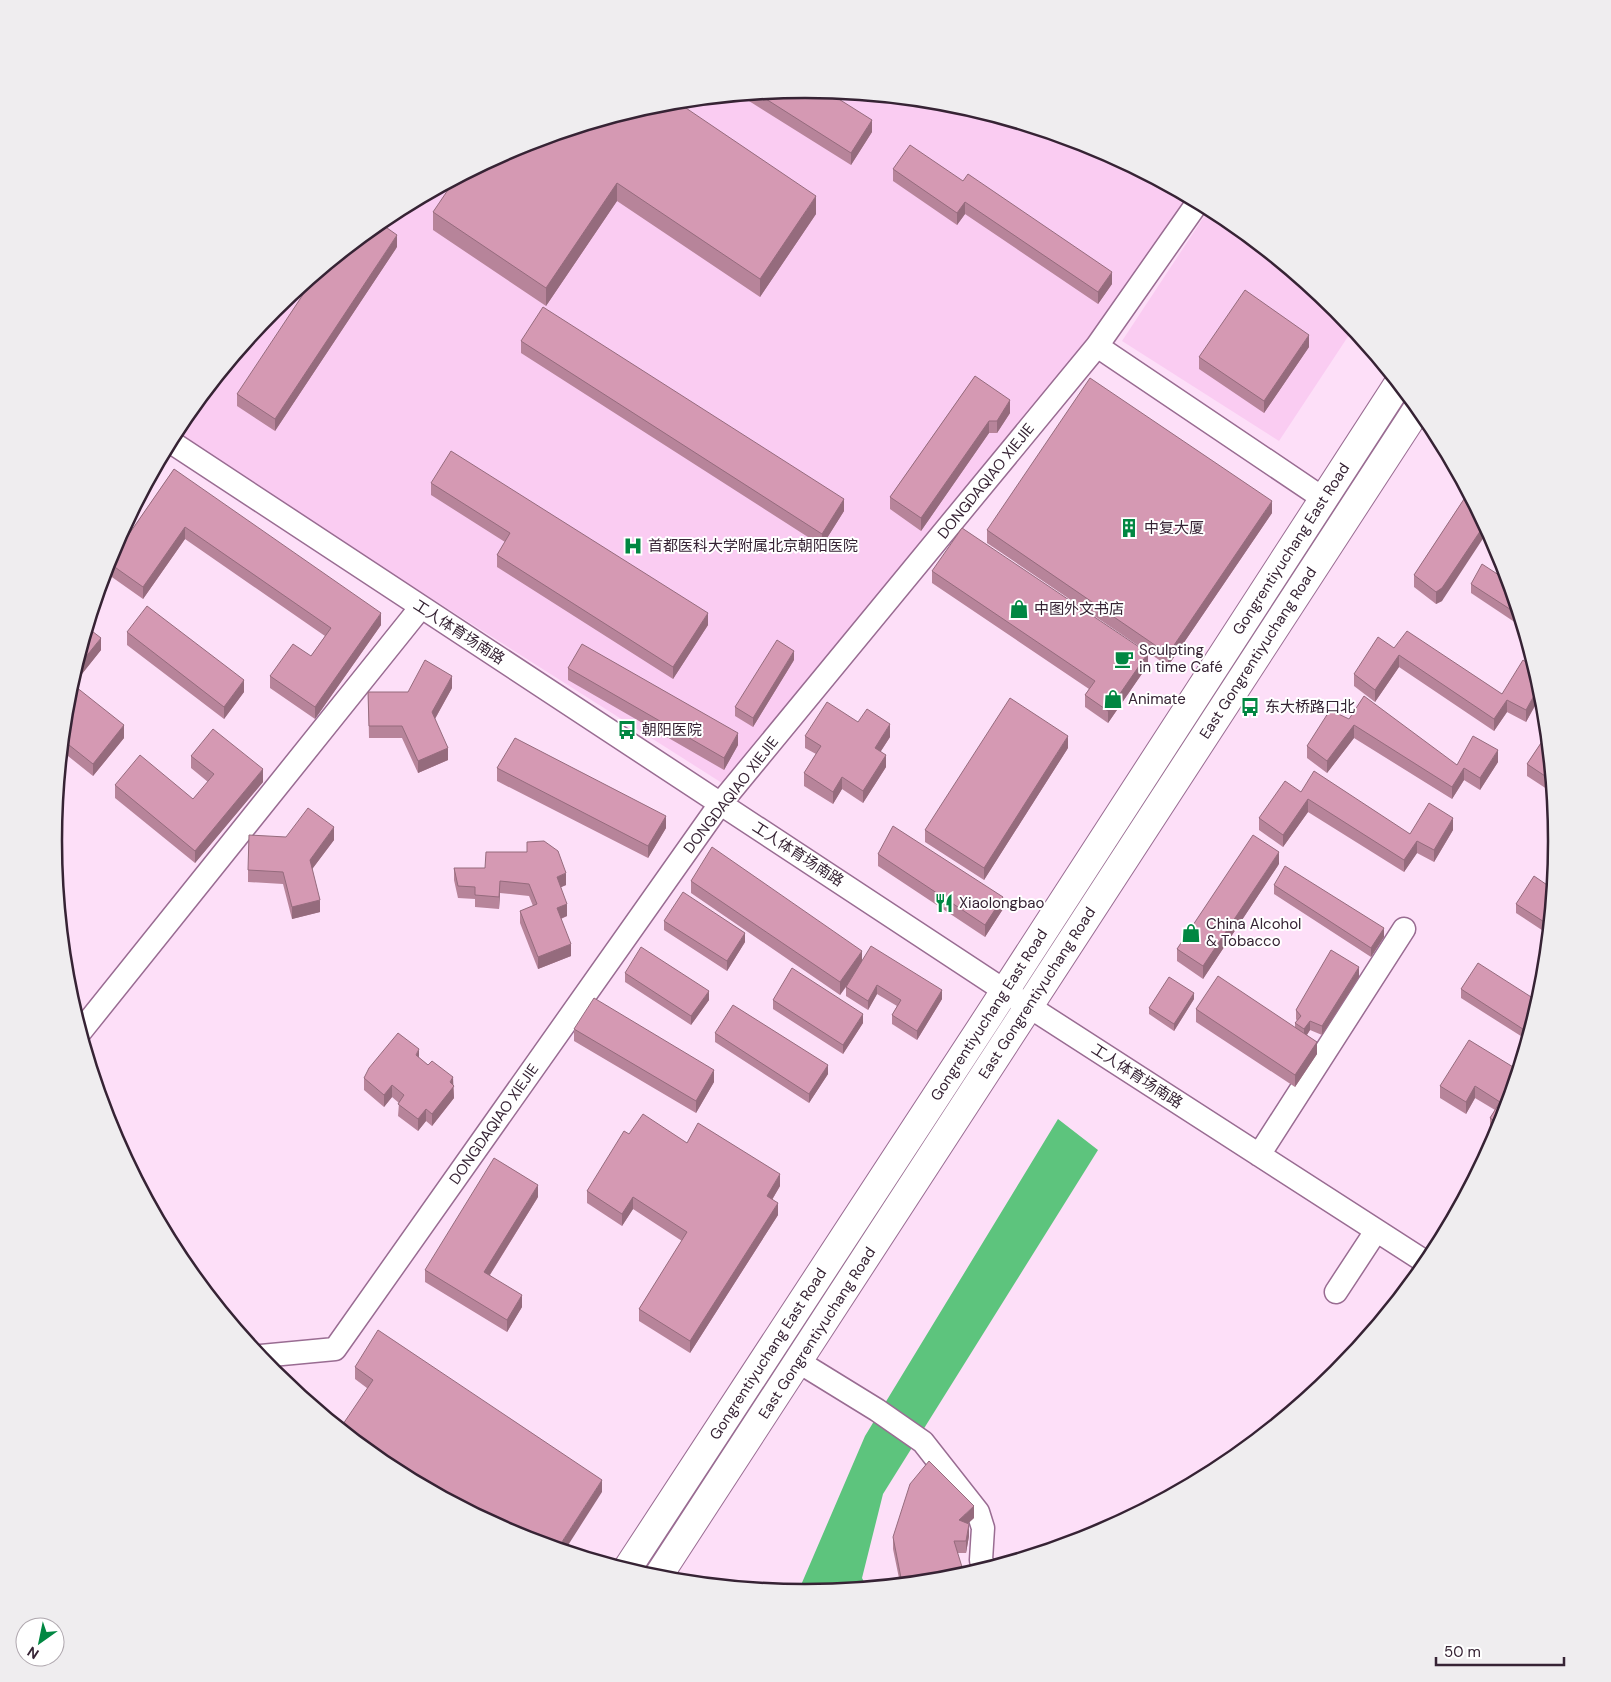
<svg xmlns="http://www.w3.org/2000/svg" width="1611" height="1682" font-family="'DM Sans','Noto Sans SC',sans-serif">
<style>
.built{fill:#faccf2}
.water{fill:#5dc47d}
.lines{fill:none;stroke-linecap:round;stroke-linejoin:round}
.minor-casing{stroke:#996c92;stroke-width:25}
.major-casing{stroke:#996c92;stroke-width:30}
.minor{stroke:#fff;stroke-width:22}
.major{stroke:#fff;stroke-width:28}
.wall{fill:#b7849a}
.shaded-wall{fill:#956b7d}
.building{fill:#d599b3;stroke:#956b7d}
.labels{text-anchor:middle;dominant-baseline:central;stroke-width:4;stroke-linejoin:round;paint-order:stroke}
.street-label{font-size:15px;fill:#362334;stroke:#fff}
.poi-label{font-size:15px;fill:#362334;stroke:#fff;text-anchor:start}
.rim{fill:none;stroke:#362334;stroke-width:2.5}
</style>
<rect width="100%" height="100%" fill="#fddff8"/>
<!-- built -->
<path class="built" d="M806 89 952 104 1093 147 1194 200 1080 348 722 783 174 435 181 423 274 309 388 216 518 146 659 104Z
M1209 209 1223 216 1337 310 1353 329 1279 441 1122 341Z"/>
<!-- water -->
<path class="water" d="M1058 1119 1098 1150 883 1494 862 1578 867 1587 798 1592 865 1436Z"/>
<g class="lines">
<!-- minor casing -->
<g class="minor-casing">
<path id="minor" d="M1097 346 1324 499
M171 442 1005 991 1427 1263
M81 1031 421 607
M1259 1155 1404 929
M1336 1292 1376 1231
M261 1356 335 1349 720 804 1097 346 1198 202
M799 1362 877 1410 923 1442 978 1512 983 1528 981 1560 985 1568"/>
</g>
<!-- major casing -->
<g class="major-casing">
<path id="major" d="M627 1569 988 1017 1398 384
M657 1578 1418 408"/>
</g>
<!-- minor -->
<use href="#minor" class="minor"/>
<!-- major -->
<use href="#major" class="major"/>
</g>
<!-- wall -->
<path class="wall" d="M806 89 872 132 851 165 741 96Z
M518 146 816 214 760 297 617 201 546 306 433 230V212Z
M893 169 963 181 1112 284 1098 304 965 214 957 225 893 181Z
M397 247 275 431 237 406V394Z
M521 341 844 511 822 546 521 353Z
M1309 347 1264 413 1199 369V357Z
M975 376 1010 413 997 433H989L921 531 890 509V497Z
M174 469 381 625 315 719 270 688V676L311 656 325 636 185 539 143 599 109 575V563Z
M431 483 708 625 673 679 497 567V555L505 542 431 495Z
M1468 493 1442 601 1436 604 1414 587V575Z
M1272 513 1168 666 987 543V530Z
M932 571 1148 665 1108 723 1085 707V695L1089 689 932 583Z
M1508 581 1522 627 1471 593V584Z
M88 628 101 650 73 685 124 738 93 776 63 752 68 694Z
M127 632 244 692 224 719 127 645Z
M1394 648 1502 694 1535 668 1542 693 1526 722 1507 712 1494 731 1399 667 1375 702 1354 686V674Z
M794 660 753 727 735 716V707Z
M568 668 738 745 724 770 568 680Z
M452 688 435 719 448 760 418 773 402 738H369L368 692H408Z
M1349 719 1457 765 1498 762 1480 790 1464 780 1452 799 1354 738 1327 773 1307 758V746Z
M858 722 890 737 881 751 886 767 863 803 842 789 833 804 804 786V773L816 754 805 748V736Z
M1547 734 1553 793 1527 776V764Z
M1068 748 984 880 925 842V830Z
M191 756 263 782 195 863 115 798V785L193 799 208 782 191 768Z
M497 768 666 828 648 858 497 781Z
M1301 792 1410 834 1453 830 1434 862 1417 853 1404 872 1308 812 1283 847 1259 830V818Z
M286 837 334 840 312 869 320 912 292 919 283 884 248 882V870Z
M878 854 1003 909 985 937 878 866Z
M1279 864 1203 979 1177 961V949Z
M454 868H485L566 885 561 887 567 916 561 919 571 956 538 969 520 923V911L533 906 529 896 500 893 499 909 475 907V899L458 898 454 880Z
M691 881 862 961 942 999 917 1040 892 1024V1015L897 1006 877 994 868 1010 846 996V987L840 995 691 893Z
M1274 885 1384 937 1371 957 1274 894Z
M1553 889 1548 934 1516 913V904Z
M664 921 745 942 727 971 664 930Z
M625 973 709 1000 691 1025 625 982Z
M1359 977 1322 1035 1310 1030 1307 1035 1317 1054 1295 1087 1196 1022V1009L1295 1027V1023L1297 1021 1296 1019V1010Z
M1461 989 1539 1002 1527 1040 1461 998Z
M1194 999 1174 1031 1149 1014V1008Z
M773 1000 863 1023 843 1054 773 1009Z
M574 1029 714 1082 696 1113 574 1041Z
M715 1033 828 1074 809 1103 715 1042Z
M419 1058 453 1085 454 1098 432 1126 426 1121 418 1131 398 1116 399 1103 392 1097 384 1107 364 1090V1078Z
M1518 1070 1500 1129 1497 1135 1490 1130V1118L1495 1110 1475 1098 1466 1114 1440 1098V1086Z
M629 1134 687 1143 780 1186 772 1200 778 1215 690 1353 639 1321V1309L682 1241 633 1209 622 1226 587 1203V1191Z
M538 1197 490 1275 522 1307 507 1332 425 1282V1270Z
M355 1367 602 1492 367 1388 355 1379Z
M974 1518 968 1523 969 1536 966 1553H958L952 1578 900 1583 893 1549V1537Z"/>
<!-- shaded-wall -->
<path class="shaded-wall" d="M872 120V132L851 165V153Z
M617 183V201L546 306V288Z
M816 196V214L760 297V279Z
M965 202V214L957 225V213Z
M397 235V247L275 431V419Z
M1112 272V284L1098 304V292Z
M1309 335V347L1264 413V401Z
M1010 400V413L997 433V421Z
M989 421V433L921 531V518Z
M844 499V511L822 546V534Z
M1272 501V513L1168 666V654Z
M1485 524 1488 531 1442 601 1436 604V592Z
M185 527V539L143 599V587Z
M381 613V625L315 719V707Z
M708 613V625L673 679V667Z
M101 638V650L70 689 76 669Z
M794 651V660L753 727V718Z
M1148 653V665L1108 723V711Z
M1399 655V667L1375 702V690Z
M452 676V688L432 724V712Z
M244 680V692L224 719V707Z
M1540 685 1542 693 1526 722V710Z
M1507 700V712L1494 731V719Z
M890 724V737L875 760V748Z
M124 725V738L93 776V764Z
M1354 725V738L1327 773V761Z
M738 733V745L724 770V758Z
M1068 736V748L984 880V868Z
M448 748V760L418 773V761Z
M1498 750V762L1480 790V778Z
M886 755V767L863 803V791Z
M1464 768V780L1452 799V787Z
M263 769V782L195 863V851Z
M842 777V789L833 804V792Z
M1308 799V812L1283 847V835Z
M666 816V828L648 858V846Z
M1453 818V830L1434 862V850Z
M334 827V840L310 872V860Z
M1417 841V853L1404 872V860Z
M1279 852V864L1203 979V966Z
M566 873V885L557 889V877Z
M500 881V893L499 909V897Z
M1003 897V909L985 937V925Z
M320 900V912L292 919V907Z
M567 904V916L557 920V908Z
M1384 928V937L1371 957V948Z
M745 933V942L727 971V961Z
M571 944V956L538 969V957Z
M862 951V963L840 995V982Z
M1359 967V977L1322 1035V1026Z
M877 985V994L868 1010V1001Z
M942 990V999L917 1040V1031Z
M709 991V1000L691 1025V1016Z
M1194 993V999L1174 1031V1024Z
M863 1014V1023L843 1054V1045Z
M1310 1021V1030L1304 1039V1029Z
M1317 1042V1054L1295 1087V1075Z
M419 1049V1062L416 1055Z
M828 1065V1074L809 1103V1094Z
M714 1070V1082L696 1113V1101Z
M453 1077 454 1098 432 1126V1114Z
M392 1085V1097L384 1107V1095Z
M1475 1086V1098L1466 1114V1102Z
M426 1109V1121L418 1131V1119Z
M780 1174V1186L767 1208V1196Z
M538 1185V1197L484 1284V1272Z
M633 1197V1209L622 1226V1214Z
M778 1203V1215L690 1353V1341Z
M522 1295V1307L507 1332V1320Z
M602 1480V1492L565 1550 558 1548Z
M974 1506V1518L959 1532V1520Z
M969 1524V1536L966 1553V1541Z"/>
<!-- building -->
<path class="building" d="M806 89 826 91 872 120 851 153 758 94Z
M677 102 816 196 760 279 617 183 546 288 433 212 454 181 518 146 659 104Z
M910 145 963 181 968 174 1112 272 1098 292 965 202 957 213 893 169Z
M380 223 397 235 275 419 237 394 316 275Z
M1245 290 1309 335 1264 401 1199 357Z
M543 307 844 499 822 534 521 341Z
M975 376 1010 400 997 421H989L921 518 890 497Z
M1090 378 1272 501 1168 654 987 530Z
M451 451 708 613 673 667 497 555 510 533 431 483Z
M174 469 381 613 315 707 270 676 293 644 311 656 331 628 185 527 143 587 109 563Z
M1468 493 1485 524 1442 588 1436 592 1414 575Z
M962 528 1148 653 1108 711 1085 695 1095 681 932 571Z
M1482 564 1508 581 1519 615 1471 584Z
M147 606 244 680 224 707 127 632Z
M88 628 101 638 76 669Z
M1407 631 1502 694 1523 660 1535 668 1540 685 1526 710 1507 700 1494 719 1399 655 1375 690 1354 674 1378 637 1394 648Z
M777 640 794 651 753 718 735 707Z
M582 644 738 733 724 758 568 668Z
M425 660 452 676 432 712 448 748 418 761 402 726H369L368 692H408Z
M71 683 124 725 93 764 64 741 68 694Z
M1364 696 1457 765 1473 736 1498 750 1480 778 1464 768 1452 787 1354 725 1327 761 1307 746 1330 710 1349 719Z
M1010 698 1068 736 984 868 925 830Z
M827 702 858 722 867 709 890 724 875 748 886 755 863 791 842 777 833 792 804 773 821 746 805 736Z
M213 729 263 769 195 851 115 785 140 755 193 799 214 774 191 756Z
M1547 734 1551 780 1527 764Z
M515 738 666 816 648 846 497 768Z
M1314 771 1410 834 1429 803 1453 818 1434 850 1417 841 1404 860 1308 799 1283 835 1259 818 1285 781 1301 792Z
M308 808 334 827 310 860 320 900 292 907 283 872 248 870 249 835 286 837Z
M893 826 1003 897 985 925 878 854Z
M1253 835 1279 852 1203 966 1177 949Z
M544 841 558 851 566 873 557 877 567 904 557 908 571 944 538 957 520 911 537 904 529 884 500 881 499 897 475 895V887L458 886 454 868H485L486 852H527V842Z
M712 847 862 951 840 982 691 881Z
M1285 866 1384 928 1371 948 1274 885Z
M1534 876 1553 889 1549 925 1516 904Z
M683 892 745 933 727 961 664 921Z
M871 946 942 990 917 1031 892 1015 901 1000 877 985 868 1001 846 987Z
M641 947 709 991 691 1016 625 973Z
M1331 950 1359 967 1322 1026 1310 1021 1304 1029 1295 1023 1301 1016 1296 1010Z
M1478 963 1539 1002 1529 1033 1461 989Z
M792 968 863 1014 843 1045 773 1000Z
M1218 976 1317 1042 1295 1075 1196 1009Z
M1169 977 1194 993 1174 1024 1149 1008Z
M594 998 714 1070 696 1101 574 1029Z
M733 1005 828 1065 809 1094 715 1033Z
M398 1033 419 1049 416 1055 428 1065 432 1061 453 1077 450 1082 454 1086 432 1114 426 1109 418 1119 398 1104 404 1095 392 1085 384 1095 364 1078 369 1068Z
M1469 1040 1518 1070 1501 1125 1490 1118 1500 1102 1475 1086 1466 1102 1440 1086Z
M643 1114 687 1143 698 1123 780 1174 767 1196 778 1203 690 1341 639 1309 687 1232 633 1197 622 1214 587 1191 624 1131 629 1134Z
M494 1158 538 1185 484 1272 522 1295 507 1320 425 1270Z
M166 1231 173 1237 170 1240Z
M378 1330 602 1480 558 1548 518 1535 388 1466 341 1427 373 1380 355 1367Z
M929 1461 974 1506 959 1520 969 1524 966 1541H954L962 1567 969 1573 952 1578 902 1583 893 1537 910 1484Z"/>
<!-- icons -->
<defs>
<g id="building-bare" transform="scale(1.5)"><path d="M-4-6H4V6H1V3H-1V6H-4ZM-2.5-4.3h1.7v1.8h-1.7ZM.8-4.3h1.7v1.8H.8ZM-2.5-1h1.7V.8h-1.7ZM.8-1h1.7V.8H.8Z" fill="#018742" stroke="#fff" stroke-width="2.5" paint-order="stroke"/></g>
<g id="hospital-bare" transform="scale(1.5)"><path d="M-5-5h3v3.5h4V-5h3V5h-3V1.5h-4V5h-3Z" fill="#018742" stroke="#fff" stroke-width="2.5" paint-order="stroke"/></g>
<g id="shop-bare" transform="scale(1.5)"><path d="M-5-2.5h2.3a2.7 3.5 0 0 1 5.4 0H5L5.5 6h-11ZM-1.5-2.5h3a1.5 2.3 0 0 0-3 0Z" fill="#018742" stroke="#fff" stroke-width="2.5" paint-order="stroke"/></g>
<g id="cafe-bare" transform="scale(1.5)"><path d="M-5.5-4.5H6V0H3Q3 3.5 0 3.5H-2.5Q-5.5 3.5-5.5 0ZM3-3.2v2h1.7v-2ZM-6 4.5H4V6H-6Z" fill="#018742" stroke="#fff" stroke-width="2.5" paint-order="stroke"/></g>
<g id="bus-bare" transform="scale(1.5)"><path d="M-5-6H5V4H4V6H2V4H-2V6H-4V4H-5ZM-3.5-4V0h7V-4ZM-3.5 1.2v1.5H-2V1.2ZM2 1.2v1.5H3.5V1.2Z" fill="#018742" stroke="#fff" stroke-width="2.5" paint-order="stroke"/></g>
<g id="restaurant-bare" transform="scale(1.5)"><path d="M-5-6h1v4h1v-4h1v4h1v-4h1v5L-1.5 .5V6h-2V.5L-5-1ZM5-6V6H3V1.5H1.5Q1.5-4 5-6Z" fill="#018742" stroke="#fff" stroke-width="2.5" paint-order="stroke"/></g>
</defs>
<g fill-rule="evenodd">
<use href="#building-bare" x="1129" y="528"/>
<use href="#hospital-bare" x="633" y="546"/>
<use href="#shop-bare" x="1019" y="609"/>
<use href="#cafe-bare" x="1124" y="659"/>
<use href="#shop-bare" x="1113" y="699"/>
<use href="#bus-bare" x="1250" y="707"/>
<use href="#bus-bare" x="627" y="730"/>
<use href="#restaurant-bare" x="944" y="903"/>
<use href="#shop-bare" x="1191" y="933"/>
</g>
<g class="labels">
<!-- street labels -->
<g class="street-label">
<text transform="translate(986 481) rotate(-51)">DONGDAQIAO XIEJIE</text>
<text transform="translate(1291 549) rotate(-57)">Gongrentiyuchang East Road</text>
<text transform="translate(459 632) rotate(33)">工人体育场南路</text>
<text transform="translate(1258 653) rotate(-57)">East Gongrentiyuchang Road</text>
<text transform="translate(731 795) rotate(-52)">DONGDAQIAO XIEJIE</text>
<text transform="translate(798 854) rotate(33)">工人体育场南路</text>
<text transform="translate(1037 993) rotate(-57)">East Gongrentiyuchang Road</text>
<text transform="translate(989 1015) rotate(-57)">Gongrentiyuchang East Road</text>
<text transform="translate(1137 1076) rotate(33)">工人体育场南路</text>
<text transform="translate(494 1124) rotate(-55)">DONGDAQIAO XIEJIE</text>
<text transform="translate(817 1333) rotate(-57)">East Gongrentiyuchang Road</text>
<text transform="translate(768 1354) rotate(-57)">Gongrentiyuchang East Road</text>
</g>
<!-- poi labels -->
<g class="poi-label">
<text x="1144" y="528">中复大厦</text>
<text x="648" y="546">首都医科大学附属北京朝阳医院</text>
<text x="1034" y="609">中图外文书店</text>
<text x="1139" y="650">Sculpting<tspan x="1139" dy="17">in time Café</tspan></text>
<text x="1128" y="699">Animate</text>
<text x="1265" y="707">东大桥路口北</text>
<text x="642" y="730">朝阳医院</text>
<text x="959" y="903">Xiaolongbao</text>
<text x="1206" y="924">China Alcohol<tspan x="1206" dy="17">&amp; Tobacco</tspan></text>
</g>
</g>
<!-- crop -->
<path d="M0 0H1611V1682H0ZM62 841a743 743 0 1 1 1486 0a743 743 0 1 1-1486 0Z" fill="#efedef" fill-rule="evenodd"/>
<path class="rim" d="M62 841a743 743 0 1 1 1486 0a743 743 0 1 1-1486 0Z"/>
<!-- north arrow -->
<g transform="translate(40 1642) rotate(213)"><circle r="24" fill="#ffffff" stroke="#afa7ae"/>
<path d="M0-4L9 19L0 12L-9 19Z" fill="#018742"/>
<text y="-8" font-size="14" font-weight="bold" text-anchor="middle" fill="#362334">N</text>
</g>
<!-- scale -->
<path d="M1436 1657v8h128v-8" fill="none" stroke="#362334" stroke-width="2.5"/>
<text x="1444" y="1657" font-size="15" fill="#362334" stroke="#ffffff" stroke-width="4" paint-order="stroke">50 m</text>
</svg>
